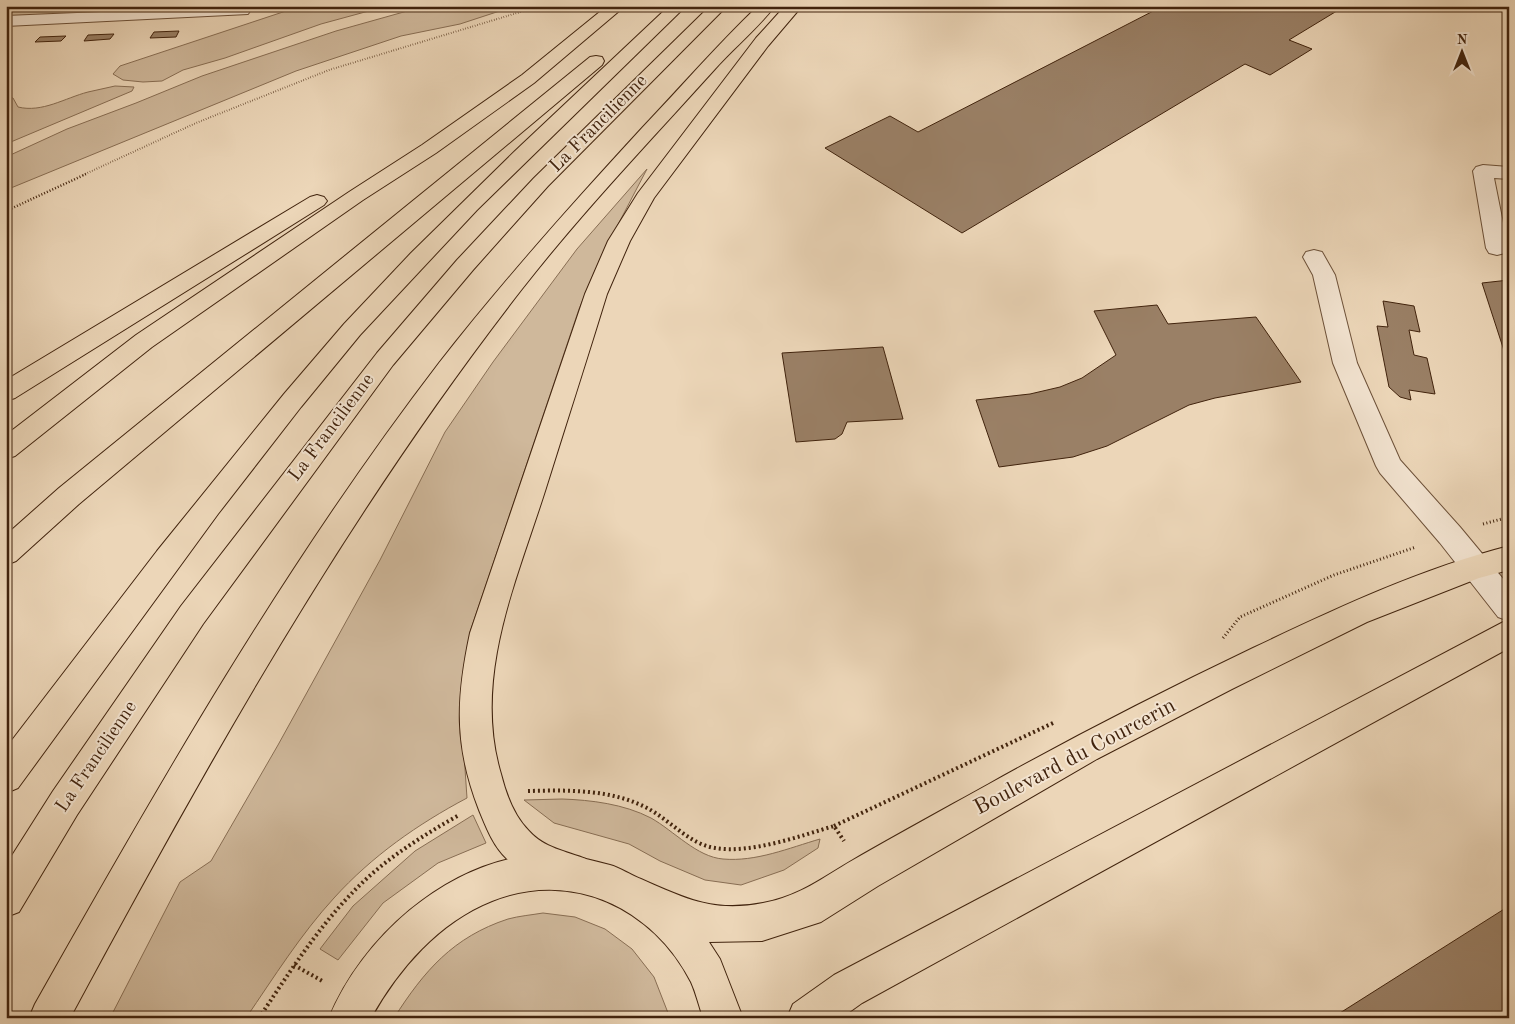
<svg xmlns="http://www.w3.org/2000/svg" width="1515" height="1024" font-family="'Old Standard TT',serif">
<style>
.green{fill:#cfb89b;stroke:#886e54}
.building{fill:#9a8066;stroke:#41230d}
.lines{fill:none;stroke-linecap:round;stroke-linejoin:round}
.minor-casing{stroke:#6c5038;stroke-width:2}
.major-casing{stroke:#41230d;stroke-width:2}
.highway-casing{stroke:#41230d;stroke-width:2}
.path-far3{stroke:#41230d;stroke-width:2;stroke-dasharray:0.5 2;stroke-linecap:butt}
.path-far2{stroke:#41230d;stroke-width:2.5;stroke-dasharray:1 2;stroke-linecap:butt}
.path-far1{stroke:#41230d;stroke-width:3;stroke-dasharray:1 2.5;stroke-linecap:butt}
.path{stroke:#41230d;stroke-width:4;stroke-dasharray:2 3;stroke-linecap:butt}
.minor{fill:#f3e4d1;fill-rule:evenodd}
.major{fill:#ecd6b8;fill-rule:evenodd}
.highway{fill:#ecd6b8;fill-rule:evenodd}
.labels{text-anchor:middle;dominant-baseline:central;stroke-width:4;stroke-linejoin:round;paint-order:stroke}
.street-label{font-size:19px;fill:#41230d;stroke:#f3e4d1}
.near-street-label{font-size:22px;fill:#41230d;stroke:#f3e4d1}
</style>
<rect width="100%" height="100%" fill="#ecd6b8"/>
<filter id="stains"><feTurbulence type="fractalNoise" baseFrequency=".004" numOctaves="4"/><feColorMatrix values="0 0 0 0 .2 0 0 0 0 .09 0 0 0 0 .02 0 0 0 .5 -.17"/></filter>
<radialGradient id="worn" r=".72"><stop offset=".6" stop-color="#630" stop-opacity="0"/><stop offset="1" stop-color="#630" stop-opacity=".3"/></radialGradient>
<!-- green -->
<path class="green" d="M6 6H214L77 16 6 17Z
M301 6H387L321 24 225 58 183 70 162 81 143 82 123 80 113 74 120 66Z
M425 6H515L460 24 401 36 296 71 6 190V157L67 129 136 103 202 76 336 31Z
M115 86 134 87 132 91 6 144V97L13 98 18 107C42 113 65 98 88 92 97 90 106 88 115 86Z
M647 169 600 259 579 309 470 632 463 739 467 798C418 824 372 856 334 898 301 934 274 977 246 1018H110L180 882 211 861 278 745 380 560 445 432 493 362 577 249Z
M562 799C591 800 624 804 651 818 674 831 697 857 723 859 756 862 789 848 820 839L818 848 784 870 741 885 705 880 660 861 629 844 554 823 524 800Z
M473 815 486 843 438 863 383 903 338 960 320 949 353 906 415 851Z
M543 913 575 917 605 929 632 949 654 977 670 1018H394C424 971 453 937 508 919 519 916 531 915 543 913Z"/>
<!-- building -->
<path class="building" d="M1163 6H1345L1289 40 1312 49 1270 75 1245 64 962 233 825 148 890 116 918 132Z
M179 31 176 37 150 38 154 32Z
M114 34 110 39 84 41 88 35Z
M66 36 61 41 35 42 40 37Z
M1509 280V366L1482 283Z
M1383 301 1414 306 1420 332 1409 330 1414 355 1427 358 1435 394 1409 390 1411 400 1400 397 1389 387 1377 326 1388 327Z
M1157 305 1168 324 1256 317 1301 382 1215 398 1189 405 1107 446 1073 457 999 467 976 400 1030 394 1060 387 1082 378 1116 355 1094 311Z
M883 347 903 419 847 422 842 434 835 439 796 442 782 353Z
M1509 906V1018H1332Z"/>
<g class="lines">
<!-- minor casing -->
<g class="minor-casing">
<path id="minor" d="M242 6 248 8 250 11 248 14 6 26V16Z
M1483 165 1509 167V179L1494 178 1508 248 1505 253 1497 255 1489 253 1486 248 1473 171 1476 167Z
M1314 250 1322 252 1335 275 1357 363 1400 460 1460 527 1509 586V621L1498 617 1440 543 1380 473 1376 466 1333 363 1313 275 1303 257 1306 252Z"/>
</g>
<!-- major casing -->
<g class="major-casing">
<path id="major" d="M1509 546V570L1479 578 1367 622 1232 689 1097 759 878 886 821 922 762 941 709 942 720 959 743 1018H703C699 1006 696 993 691 982 653 908 572 869 492 901 439 922 398 969 371 1018H329C362 938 443 866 531 855 558 852 584 858 610 865 621 868 630 875 641 879 684 898 713 913 763 903 800 896 822 878 853 860 898 834 944 809 989 784 1075 736 1163 691 1253 648 1335 609 1420 569 1509 546Z
M1509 619V648L862 1003 841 1018H787L793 1004 834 975Z"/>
</g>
<!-- highway casing -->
<g class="highway-casing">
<path id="highway" d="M607 6H625L534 83 436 153 363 200 152 347 15 456 6 459V435L136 335 349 192 422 145 522 75Z
M669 6H686L477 210 360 335 301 407 218 514 18 788 6 793V748L157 551 284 394 344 324 411 253 515 151Z
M710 6H727L548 186 473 270 393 365 203 624 77 815 19 912 6 917V865L53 791 181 606 377 353 457 260 534 178Z
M758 6H775C757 29 734 48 715 69 650 141 582 212 522 289 345 516 206 765 70 1018H29L35 1004C159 784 285 564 439 363 503 281 572 204 642 128 681 87 717 45 758 6Z
M785 6H802L768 46 654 198 630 241 607 294C587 359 566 424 546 488 517 580 472 677 501 774 506 794 514 816 529 831 544 848 566 851 586 859L591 872 586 885 573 890C551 884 525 876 507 859 493 846 486 827 479 810 454 746 456 699 470 633L585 294 608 241 638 193 756 38Z
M596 56 602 57 604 61 602 65 79 504 16 561 6 565V535L59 488 590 57Z
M317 195 324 197 327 201 324 205 15 398 6 401V380L310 197Z"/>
</g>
<!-- path-far3 -->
<path class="path-far3" d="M83 175 196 123 329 70 540 6"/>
<!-- path-far2 -->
<path class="path-far2" d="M6 211 86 174"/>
<!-- path-far1 -->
<path class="path-far1" d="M1483 524 1509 517
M1223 638 1240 617 1334 575 1416 547"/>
<!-- path -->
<path class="path" d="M528 791C568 790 611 789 647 808 670 820 689 844 715 848 751 854 800 836 834 826L844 841
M834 826 1053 723
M294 965 324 982
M259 1018C293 967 327 913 374 872 400 850 429 832 459 815"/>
<!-- minor -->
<use href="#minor" class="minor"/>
<!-- major -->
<use href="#major" class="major"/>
<!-- highway -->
<use href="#highway" class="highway"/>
</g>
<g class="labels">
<!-- street labels -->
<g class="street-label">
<text transform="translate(599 124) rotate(-45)">La Francilienne</text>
<text transform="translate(332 428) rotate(-53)">La Francilienne</text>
<text transform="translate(97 757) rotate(-56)">La Francilienne</text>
</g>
<!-- near-street labels -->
<g class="near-street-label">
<text transform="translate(1075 757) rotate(-28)">Boulevard du Courcerin</text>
</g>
</g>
<!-- margin -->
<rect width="1515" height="1024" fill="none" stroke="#ecd6b8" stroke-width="25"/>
<rect x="8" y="8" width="1500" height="1009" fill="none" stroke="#41230d" stroke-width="2.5"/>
<rect x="12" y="12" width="1490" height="999" fill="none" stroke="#41230d"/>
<!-- north arrow -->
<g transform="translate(1462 52)" stroke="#f3e4d1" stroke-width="4" paint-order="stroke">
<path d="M0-4L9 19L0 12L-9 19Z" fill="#41230d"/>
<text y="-8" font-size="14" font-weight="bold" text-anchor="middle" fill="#41230d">N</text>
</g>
<rect width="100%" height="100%" filter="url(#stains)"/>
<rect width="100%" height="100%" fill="url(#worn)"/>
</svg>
